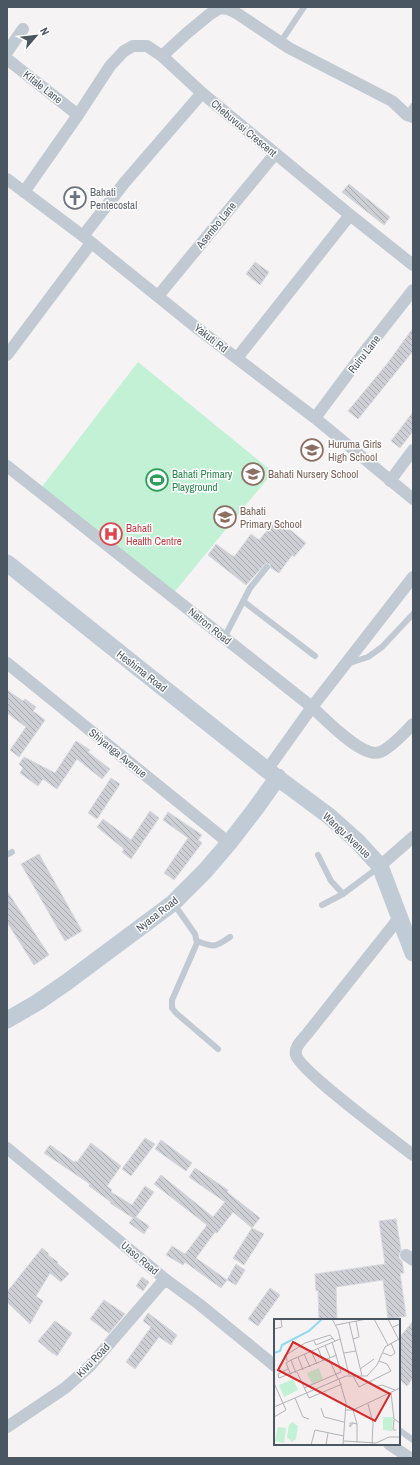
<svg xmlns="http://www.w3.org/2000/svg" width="420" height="1465" font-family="'Archivo Narrow',sans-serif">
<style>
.pitch{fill:#c3f1d5}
.building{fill:url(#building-back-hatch);stroke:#d7d9de}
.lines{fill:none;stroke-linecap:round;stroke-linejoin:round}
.lane{stroke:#c1cad2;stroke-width:6}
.street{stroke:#c1cad2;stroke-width:12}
.secondary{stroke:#c1cbd6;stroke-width:17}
.labels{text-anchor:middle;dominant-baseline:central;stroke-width:3;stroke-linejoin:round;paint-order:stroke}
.street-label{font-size:11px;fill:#4a5661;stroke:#fff}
.worship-label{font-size:11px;fill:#5b616d;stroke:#fff;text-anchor:start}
.education-label{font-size:11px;fill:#785e54;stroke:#fff;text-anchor:start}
.leisure-label{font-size:11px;fill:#27864d;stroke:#fff;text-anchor:start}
.health-label{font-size:11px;fill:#be3a42;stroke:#fff;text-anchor:start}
.inset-river{fill:none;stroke:#90daee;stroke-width:2}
.inset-road{fill:none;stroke:#b1b4b9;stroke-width:1}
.view{fill:#d62828;fill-opacity:0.15;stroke:#d62828;stroke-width:2}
.inset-edge{fill:none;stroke:#4a5661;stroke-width:2}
</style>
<defs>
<pattern id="building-back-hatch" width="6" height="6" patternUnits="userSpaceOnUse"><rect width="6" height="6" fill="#cdcfd5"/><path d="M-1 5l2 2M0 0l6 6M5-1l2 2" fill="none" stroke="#a8abb0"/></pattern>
</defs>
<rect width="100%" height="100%" fill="#f5f3f3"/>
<!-- pitch -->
<path class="pitch" d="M138 362 273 472 172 595 41 488Z"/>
<!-- building -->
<path class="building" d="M349 184 390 217 384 225 342 192Z
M255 262 269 272 260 285 246 274Z
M413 328V351L358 419 348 411 387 364Z
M413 412V431L400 448 391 441Z
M277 519 306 543 294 557 292 555 279 573 271 568 270 564 266 563 246 585 208 555 216 544 234 557 251 534 259 540Z
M7 690 23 701 25 699 36 707 33 711 45 720 19 757 10 750 26 727 7 713Z
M76 741 90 750 88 752 110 769 102 779 77 759 57 789 43 779 38 786 20 773 23 768 19 764 24 757 55 773Z
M111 778 120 784 97 819 88 813Z
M150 811 159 818 131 859 122 852 124 849 97 827 103 819 131 840Z
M168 812 202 835 198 840 202 843 174 880 164 873 188 838 163 820Z
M39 854 82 931 65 941 21 864Z
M7 891 49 955 34 965 7 922Z
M145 1138 155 1144 131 1176 122 1169Z
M161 1140 192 1163 186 1171 155 1149Z
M91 1143 121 1166 107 1186 112 1190 111 1192 132 1205 145 1186 154 1192 136 1217 149 1226 144 1234 129 1223 133 1218 110 1203 111 1202 89 1186 90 1184 44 1153 50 1145 74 1162 75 1161 77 1162Z
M195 1168 228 1190 227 1192 260 1218 252 1228 233 1212 217 1233 215 1232 196 1258 227 1280 221 1288 185 1262 183 1265 166 1255 172 1246 185 1254 207 1225 154 1184 161 1175 213 1217 225 1202 189 1177Z
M396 1219 401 1250 399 1255V1258L402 1261 404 1273H400L406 1316 388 1319 383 1280 336 1287 337 1320H319L318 1290 316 1291 315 1274 385 1264 379 1221Z
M252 1228 264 1234 244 1265 233 1258Z
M42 1248 49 1254 48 1255 58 1262 57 1263 69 1274 61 1282 50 1273 36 1296 43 1301 30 1324 7 1302V1292Z
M236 1264 245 1270 236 1285 227 1280Z
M142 1277 149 1282 143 1291 136 1286Z
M270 1288 280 1295 258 1326 248 1319Z
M104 1300 125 1314 109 1333 90 1319Z
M148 1313 177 1335 171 1345 159 1337 135 1369 126 1362 151 1327 143 1321Z
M55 1321 72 1333 57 1356 53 1353V1354L38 1341Z
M413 1321V1378L407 1386 399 1379V1338Z"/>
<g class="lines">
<!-- lane -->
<path class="lane" d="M280 43 304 7
M407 115 413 106
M243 601 315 656
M224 638 250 588 267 567
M347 664 368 657 382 647 413 614
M7 855 12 852
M318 855 331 881 343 894
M174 904 195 934 197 943 172 1000V1008L176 1013 218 1049
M322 905 343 894 379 867
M197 941C215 948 215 947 230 937
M399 1430 413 1440"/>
<!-- street -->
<path class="street" d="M7 52 23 29
M162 56 187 33 210 14 220 8 228 9 238 14 289 48 392 101 407 115 413 117
M7 59 78 115
M7 179 83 236 197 328 315 418 413 499
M24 192 78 115 110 66 124 51 133 46H147L162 56 202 93
M83 236 125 182 202 93 350 215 413 265
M158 296 275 154
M7 355 91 243
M237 358 350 215
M315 418 362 355 413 290
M7 466 312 707C325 719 363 759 380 752 391 748 405 732 413 724
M390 481 413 450
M7 663 229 843
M267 770 312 707 413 577
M380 866 413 837
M399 918 307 1034C302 1040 294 1047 296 1055 300 1071 395 1141 413 1155
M7 1148 165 1279 199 1304 275 1366
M406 1255 413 1260
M7 1427 65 1388 90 1366 165 1279
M389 1444 410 1458"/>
<!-- secondary -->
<path class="secondary" d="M7 563 141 670 267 770 329 816 357 841 380 866 413 953
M7 1020 38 1002 67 982 173 903 205 871 229 843 256 808 278 777"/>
</g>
<!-- icons -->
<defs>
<g id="church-ring" transform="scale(1.15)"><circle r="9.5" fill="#fff" stroke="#6b7280" stroke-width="1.5"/><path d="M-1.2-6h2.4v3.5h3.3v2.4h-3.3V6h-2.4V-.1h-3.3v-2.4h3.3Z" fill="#6b7280"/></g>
<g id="school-ring" transform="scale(1.15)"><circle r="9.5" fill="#fff" stroke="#8d6e63" stroke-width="1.5"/><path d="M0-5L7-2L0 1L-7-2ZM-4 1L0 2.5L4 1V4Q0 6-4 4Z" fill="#8d6e63"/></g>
<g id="stadium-ring" transform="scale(1.15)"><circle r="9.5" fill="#fff" stroke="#2e9e5b" stroke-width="1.5"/><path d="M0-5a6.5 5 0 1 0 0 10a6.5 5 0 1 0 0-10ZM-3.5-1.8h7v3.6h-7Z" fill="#2e9e5b"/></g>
<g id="hospital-ring" transform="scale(1.15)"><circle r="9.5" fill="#fff" stroke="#e0444e" stroke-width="1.5"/><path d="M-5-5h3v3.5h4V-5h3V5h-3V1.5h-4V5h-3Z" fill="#e0444e"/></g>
</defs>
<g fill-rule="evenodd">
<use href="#church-ring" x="75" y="198"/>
<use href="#school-ring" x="312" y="450"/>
<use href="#school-ring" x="253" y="474"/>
<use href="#stadium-ring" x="157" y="480"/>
<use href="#school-ring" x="225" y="517"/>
<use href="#hospital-ring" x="111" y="534"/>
</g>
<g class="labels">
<!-- street labels -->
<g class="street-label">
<text transform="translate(43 87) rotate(38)">Kitale Lane</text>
<text transform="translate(244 128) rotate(40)">Chebuvusi Crescent</text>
<text transform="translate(216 225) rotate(-51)">Asembo Lane</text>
<text transform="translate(211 338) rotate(38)">Yakuti Rd</text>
<text transform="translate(364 354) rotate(-52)">Ruiru Lane</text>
<text transform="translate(210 626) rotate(39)">Natron Road</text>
<text transform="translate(142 671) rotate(38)">Heshima Road</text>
<text transform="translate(118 753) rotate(39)">Shiyanga Avenue</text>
<text transform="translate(347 835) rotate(43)">Wangu Avenue</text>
<text transform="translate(157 914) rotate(-38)">Nyasa Road</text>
<text transform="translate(140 1258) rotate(40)">Uaso Road</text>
<text transform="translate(93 1360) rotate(-46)">Kivu Road</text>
</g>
<!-- worship labels -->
<g class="worship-label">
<text x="90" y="192">Bahati<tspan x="90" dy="13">Pentecostal</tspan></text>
</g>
<!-- education labels -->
<g class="education-label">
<text x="328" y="444">Huruma Girls<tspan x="328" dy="13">High School</tspan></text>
<text x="268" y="474">Bahati Nursery School</text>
<text x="240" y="511">Bahati<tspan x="240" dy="13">Primary School</tspan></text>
</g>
<!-- leisure labels -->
<g class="leisure-label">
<text x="172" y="474">Bahati Primary<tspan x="172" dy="13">Playground</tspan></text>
</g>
<!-- health labels -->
<g class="health-label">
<text x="126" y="528">Bahati<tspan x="126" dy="13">Health Centre</tspan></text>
</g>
</g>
<!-- overview -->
<g transform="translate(274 1319)">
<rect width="126" height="126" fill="#f5f3f3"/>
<path d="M109 98H119L118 112 109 111Z" fill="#c3f1d5"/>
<path d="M45 49 49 60 38 65 33 54ZM19 60 24 71 10 78 5 66ZM18 103 24 107 22 120 18 123 13 118 15 106ZM4 108 12 109 10 124 1 122Z" fill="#c3f1d5"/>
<path class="inset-river" d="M0 34 6 32 8 26 35 12 48 0"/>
<path class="inset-road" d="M58 0 64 11 75 56M100 0 114 26M114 0 126 23M75 3 88 57M62 6 93 0M119 8 126 5 125 0M0 10 8 8 7 0M79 20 85 18 82 2M40 22 42 26 59 19M51 26 56 39M44 29 49 42M37 32 43 45M70 34 82 32M109 34 117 37 121 34 117 24M30 35 36 48M24 38 29 51M55 40 64 60M17 41 12 44 17 56M13 42 12 36 31 24 56 16 61 22M14 50 4 55 5 59 63 36M86 50 100 40M23 53 35 79 68 65M22 54 17 41 66 20M79 57 85 68 117 52 113 45 105 42M65 60 72 84 69 126M0 64 12 91 0 98M101 68 108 66 121 71M30 69 67 53 58 23M117 74 120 100 126 104M21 79 29 98 35 100M94 85 99 104 98 126M0 88 72 57H93L103 46 111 28 125 20M47 89 50 98 70 103M71 91H79L126 69M79 91 83 105V123M120 101 119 111H122M79 104 76 108V104H79L83 105M70 122 102 124 115 118H126M37 126 41 111 70 117M52 126 54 114"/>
<path class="view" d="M19 23 116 75 101 102 4 51Z"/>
<rect width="126" height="126" class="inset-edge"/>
</g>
<!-- border -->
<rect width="420" height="1465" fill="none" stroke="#4a5661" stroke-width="16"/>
<!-- north arrow -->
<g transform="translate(36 36) rotate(62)" stroke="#ffffff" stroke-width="3" paint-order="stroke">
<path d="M0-3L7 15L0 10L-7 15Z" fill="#4a5661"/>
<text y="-6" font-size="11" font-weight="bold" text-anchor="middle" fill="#4a5661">N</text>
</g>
</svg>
